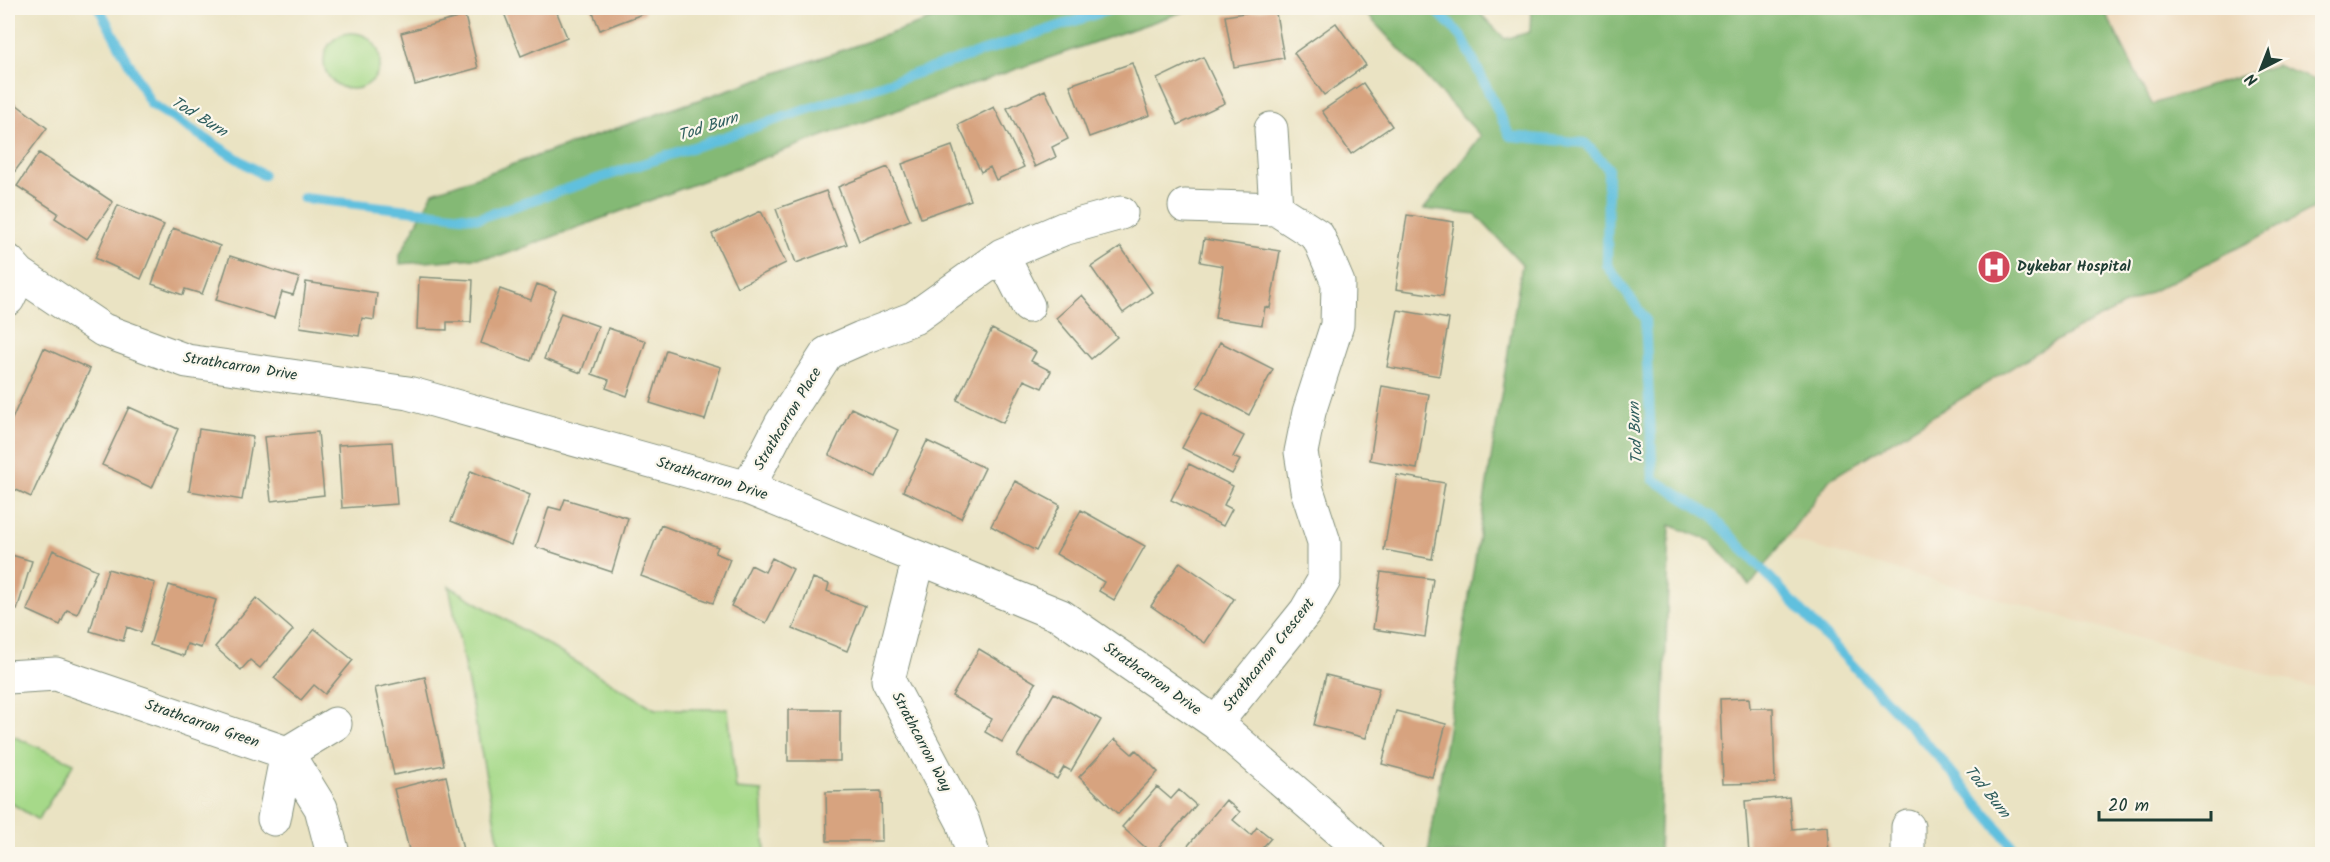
<svg xmlns="http://www.w3.org/2000/svg" width="2330" height="862" font-family="Kalam,sans-serif">
<style>
.built{fill:#ecd8ba}
.green{fill:#a6d989;stroke:#628b5e;stroke-width:1.5}
.forest{fill:#84b975;stroke:#527b54;stroke-width:1.5}
.lines{fill:none;stroke-linecap:round;stroke-linejoin:round}
.stream{stroke:#60c0de;stroke-width:10}
.building{fill:#d7a37f}
.minor-casing{stroke:#84907c;stroke-width:35}
.minor{stroke:#fff;stroke-width:33}
.labels{text-anchor:middle;dominant-baseline:central;stroke-width:4.5;stroke-linejoin:round;paint-order:stroke}
.poi-label{font-size:15px;font-weight:bold;fill:#1f3d34;stroke:#fbf7ec;text-anchor:start}
.street-label{font-size:15px;fill:#1f3d34;stroke:#fbf7ec}
.water-label{font-size:16px;font-style:italic;fill:#2f5e5e;stroke:#fbf7ec}
</style>
<rect width="100%" height="100%" fill="#fbf7ec"/>
<filter id="ink" filterUnits="userSpaceOnUse"><feTurbulence type="fractalNoise" baseFrequency=".0167" numOctaves="2"/><feDisplacementMap in="SourceGraphic" scale="12" xChannelSelector="R" yChannelSelector="G"/><feConvolveMatrix kernelMatrix="1 2 1 2 8 2 1 2 1" color-interpolation-filters="sRGB"/></filter>
<filter id="wash" filterUnits="userSpaceOnUse"><feTurbulence type="fractalNoise" baseFrequency=".008" numOctaves="4" result="noise"/><feDisplacementMap in="SourceGraphic" scale="24" xChannelSelector="R" yChannelSelector="G"/><feGaussianBlur stdDeviation="1.35" result="paint"/><feColorMatrix in="noise" values="0 0 0 0 0 0 0 0 0 0 0 0 0 0 0 0 0 1.4 0 .05"/><feComposite in="paint" operator="in"/></filter>
<g filter="url(#wash)">
<rect width="100%" height="100%" fill="#eae3c3"/>
<!-- built -->
<path class="built" d="M1590 8H2322V690L1741 526Z"/>
<!-- green -->
<path class="green" d="M324 61a28 28 0 1 1 56 0a28 28 0 1 1-56 0Z
M449 586 655 709H728L736 789 762 791 765 854H501Z
M8 734 74 763 38 820 8 801Z"/>
<!-- forest -->
<path class="forest" d="M964 8H1194L831 133 501 256 400 264V255L433 192Z
M1361 8H1475L1505 39 1530 32 1531 8H2103L2152 104 2276 65 2322 83V202L2318 207 2062 337 1830 479 1750 586 1711 541 1670 525 1659 854H1428L1522 264 1476 215 1424 209 1481 136Z"/>
<g class="lines">
<!-- stream -->
<path class="stream" d="M99 8 151 104 263 175
M1434 8 1462 37 1510 136 1585 143 1608 168 1607 265 1645 319 1653 479 1712 516 1938 756 2019 854
M303 198 479 218 1114 8"/>
</g>
<g id="blocks">
<!-- building -->
<path class="building" d="M502 8H555L567 37 521 56Z
M591 8H643L645 13 600 30Z
M1275 8 1284 58 1234 67 1225 16Z
M465 16 478 68 415 85 401 33Z
M1336 23 1366 65 1324 95 1294 53Z
M1203 57 1225 103 1178 125 1157 79Z
M1132 63 1150 115 1089 137 1070 85Z
M1363 83 1392 126 1351 154 1322 111Z
M1045 90 1068 139 1052 147 1056 157 1035 167 1007 108Z
M8 98 47 128 13 174 8 170Z
M994 107 1024 167 996 180 990 167 981 172 958 125Z
M952 146 971 200 921 218 902 164Z
M39 153 113 202 87 239 55 218 58 213 17 186Z
M888 167 910 220 859 241 838 187Z
M826 191 847 244 796 263 776 209Z
M118 205 164 225 141 279 95 258Z
M761 211 786 263 737 287 712 234Z
M1407 215 1454 222 1443 296 1396 289Z
M173 228 220 246 202 294 185 289 183 295 152 284Z
M1204 239 1280 251 1270 308 1265 307 1262 325 1215 318 1223 266 1200 262Z
M1121 247 1152 292 1123 313 1091 267Z
M230 256 299 278 293 295 282 292 274 318 216 300Z
M419 277 473 280 471 322H447V330L417 329Z
M306 282 377 293 374 320 362 318 359 336 300 327Z
M537 284 556 291 531 361 481 343 500 289 531 300Z
M1082 295 1117 337 1091 359 1056 318Z
M1398 310 1449 319 1439 376 1387 367Z
M561 313 598 326 581 373 544 359Z
M608 328 646 341 627 396 606 388 609 380 592 374Z
M992 329 1036 352 1031 361 1051 371 1042 388 1024 380 1003 423 957 400Z
M1220 342 1273 369 1249 415 1197 387Z
M44 348 90 369 31 497 8 486V428Z
M666 350 721 367 705 420 650 403Z
M1382 386 1429 394 1417 469 1370 460Z
M129 407 178 429 152 488 102 465Z
M851 408 898 430 876 477 829 455Z
M1201 413 1244 436 1233 457 1240 460 1232 474 1182 448Z
M199 429 253 437 242 500 189 491Z
M318 432 324 495 271 501 264 437Z
M927 441 985 468 961 518 903 491Z
M392 442 397 504 342 508 338 445Z
M1189 464 1233 486 1224 505 1232 509 1223 526 1171 500Z
M471 471 530 495 511 545 451 521Z
M1397 475 1445 483 1432 559 1384 550Z
M1015 481 1060 505 1036 551 991 526Z
M565 499 628 518 612 572 536 547 549 507 561 510Z
M1081 510 1145 546 1114 600 1099 591 1104 582 1056 554Z
M661 525 718 547 715 553 730 559 713 603 641 576Z
M53 550 97 570 77 614 67 610 60 625 27 610Z
M8 554 32 561 17 610 8 607Z
M772 558 793 569 766 623 731 606 751 565 765 572Z
M1180 562 1234 599 1205 643 1151 606Z
M108 569 155 583 141 632 127 627 123 641 90 631Z
M1381 572 1433 579 1425 637 1373 629Z
M813 578 829 584 827 591 865 606 847 651 793 629Z
M169 585 216 600 201 648 187 644 184 656 150 645Z
M256 598 293 630 260 668 250 660 241 670 215 647Z
M315 629 353 660 325 694 314 685 301 700 274 678Z
M979 649 1036 683 1002 742 985 732 992 719 952 696Z
M1326 675 1379 688 1366 738 1314 725Z
M425 677 444 765 394 775 375 688Z
M1054 693 1101 720 1071 771 1064 767 1057 779 1017 756Z
M1749 698 1750 708H1773L1775 783 1723 784 1720 699Z
M788 710H840V761H788Z
M1396 711 1446 724 1432 777 1382 764Z
M1115 739 1132 754 1136 750 1158 772 1118 814 1079 777Z
M446 776 464 854H410L394 789Z
M1157 787 1171 799 1179 790 1196 805 1153 854 1122 827Z
M881 791 882 841H827L826 792Z
M1789 797 1792 829 1827 826 1829 854H1749L1745 801Z
M1226 800 1240 812 1233 820 1251 835 1257 827 1271 838 1257 854H1193L1186 848Z"/>
</g>
</g>
<g filter="url(#ink)">
<use href="#blocks" fill-opacity="0" stroke="#84907c" stroke-width="1.5"/>
<g class="lines">
<!-- minor casing -->
<g class="minor-casing">
<path id="minor" d="M1271 129 1276 209
M1185 206 1276 209 1318 236 1338 283 1337 325 1309 412 1301 452 1307 490 1324 542V580L1306 611 1216 723
M1002 255 1028 306
M8 261 20 274 103 330 187 361 408 393 748 488 1061 616 1216 723 1367 854
M8 299 20 274
M748 488 781 424 827 353 861 338 914 318 1002 255 1063 229 1121 213
M919 558 888 680 963 822 973 854
M8 677 56 674 287 753 321 808 333 854
M274 819 287 753 335 724
M1908 827V854"/>
</g>
<!-- minor -->
<use href="#minor" class="minor"/>
</g>
</g>
<!-- icons -->
<defs>
<g id="hospital-disc" transform="scale(1.725)"><circle r="9.5" fill="#d1495b" stroke="#fbf7ec"/><path d="M-5-5h3v3.5h4V-5h3V5h-3V1.5h-4V5h-3Z" fill="#fff"/></g>
</defs>
<g fill-rule="evenodd">
<use href="#hospital-disc" x="1994" y="267"/>
</g>
<g class="labels">
<!-- poi labels -->
<g class="poi-label">
<text x="2017" y="267">Dykebar Hospital</text>
</g>
<!-- street labels -->
<g class="street-label">
<text transform="translate(240 367) rotate(9)">Strathcarron Drive</text>
<text transform="translate(788 419) rotate(-59)">Strathcarron Place</text>
<text transform="translate(712 479) rotate(17)">Strathcarron Drive</text>
<text transform="translate(1269 655) rotate(-52)">Strathcarron Crescent</text>
<text transform="translate(1152 679) rotate(35)">Strathcarron Drive</text>
<text transform="translate(202 724) rotate(19)">Strathcarron Green</text>
<text transform="translate(921 742) rotate(62)">Strathcarron Way</text>
</g>
<!-- water labels -->
<g class="water-label">
<text transform="translate(199 117) rotate(32)">Tod Burn</text>
<text transform="translate(708 127) rotate(-18)">Tod Burn</text>
<text transform="translate(1636 433) rotate(-93)">Tod Burn</text>
<text transform="translate(1987 792) rotate(51)">Tod Burn</text>
</g>
</g>
<!-- margin -->
<rect width="2330" height="862" fill="none" stroke="#fbf7ec" stroke-width="30"/>
<!-- north arrow -->
<g transform="translate(2261 69) rotate(222)" stroke="#fbf7ec" stroke-width="4.5" paint-order="stroke">
<path d="M0-4.5L10 22L0 15L-10 22Z" fill="#1f3d34"/>
<text y="-9" font-size="16" font-weight="bold" text-anchor="middle" fill="#1f3d34">N</text>
</g>
<!-- scale -->
<path d="M2099 811v9h112v-9" fill="none" stroke="#1f3d34" stroke-width="3"/>
<text x="2108" y="811" font-size="18" fill="#1f3d34" stroke="#fbf7ec" stroke-width="4.5" paint-order="stroke">20 m</text>
</svg>
